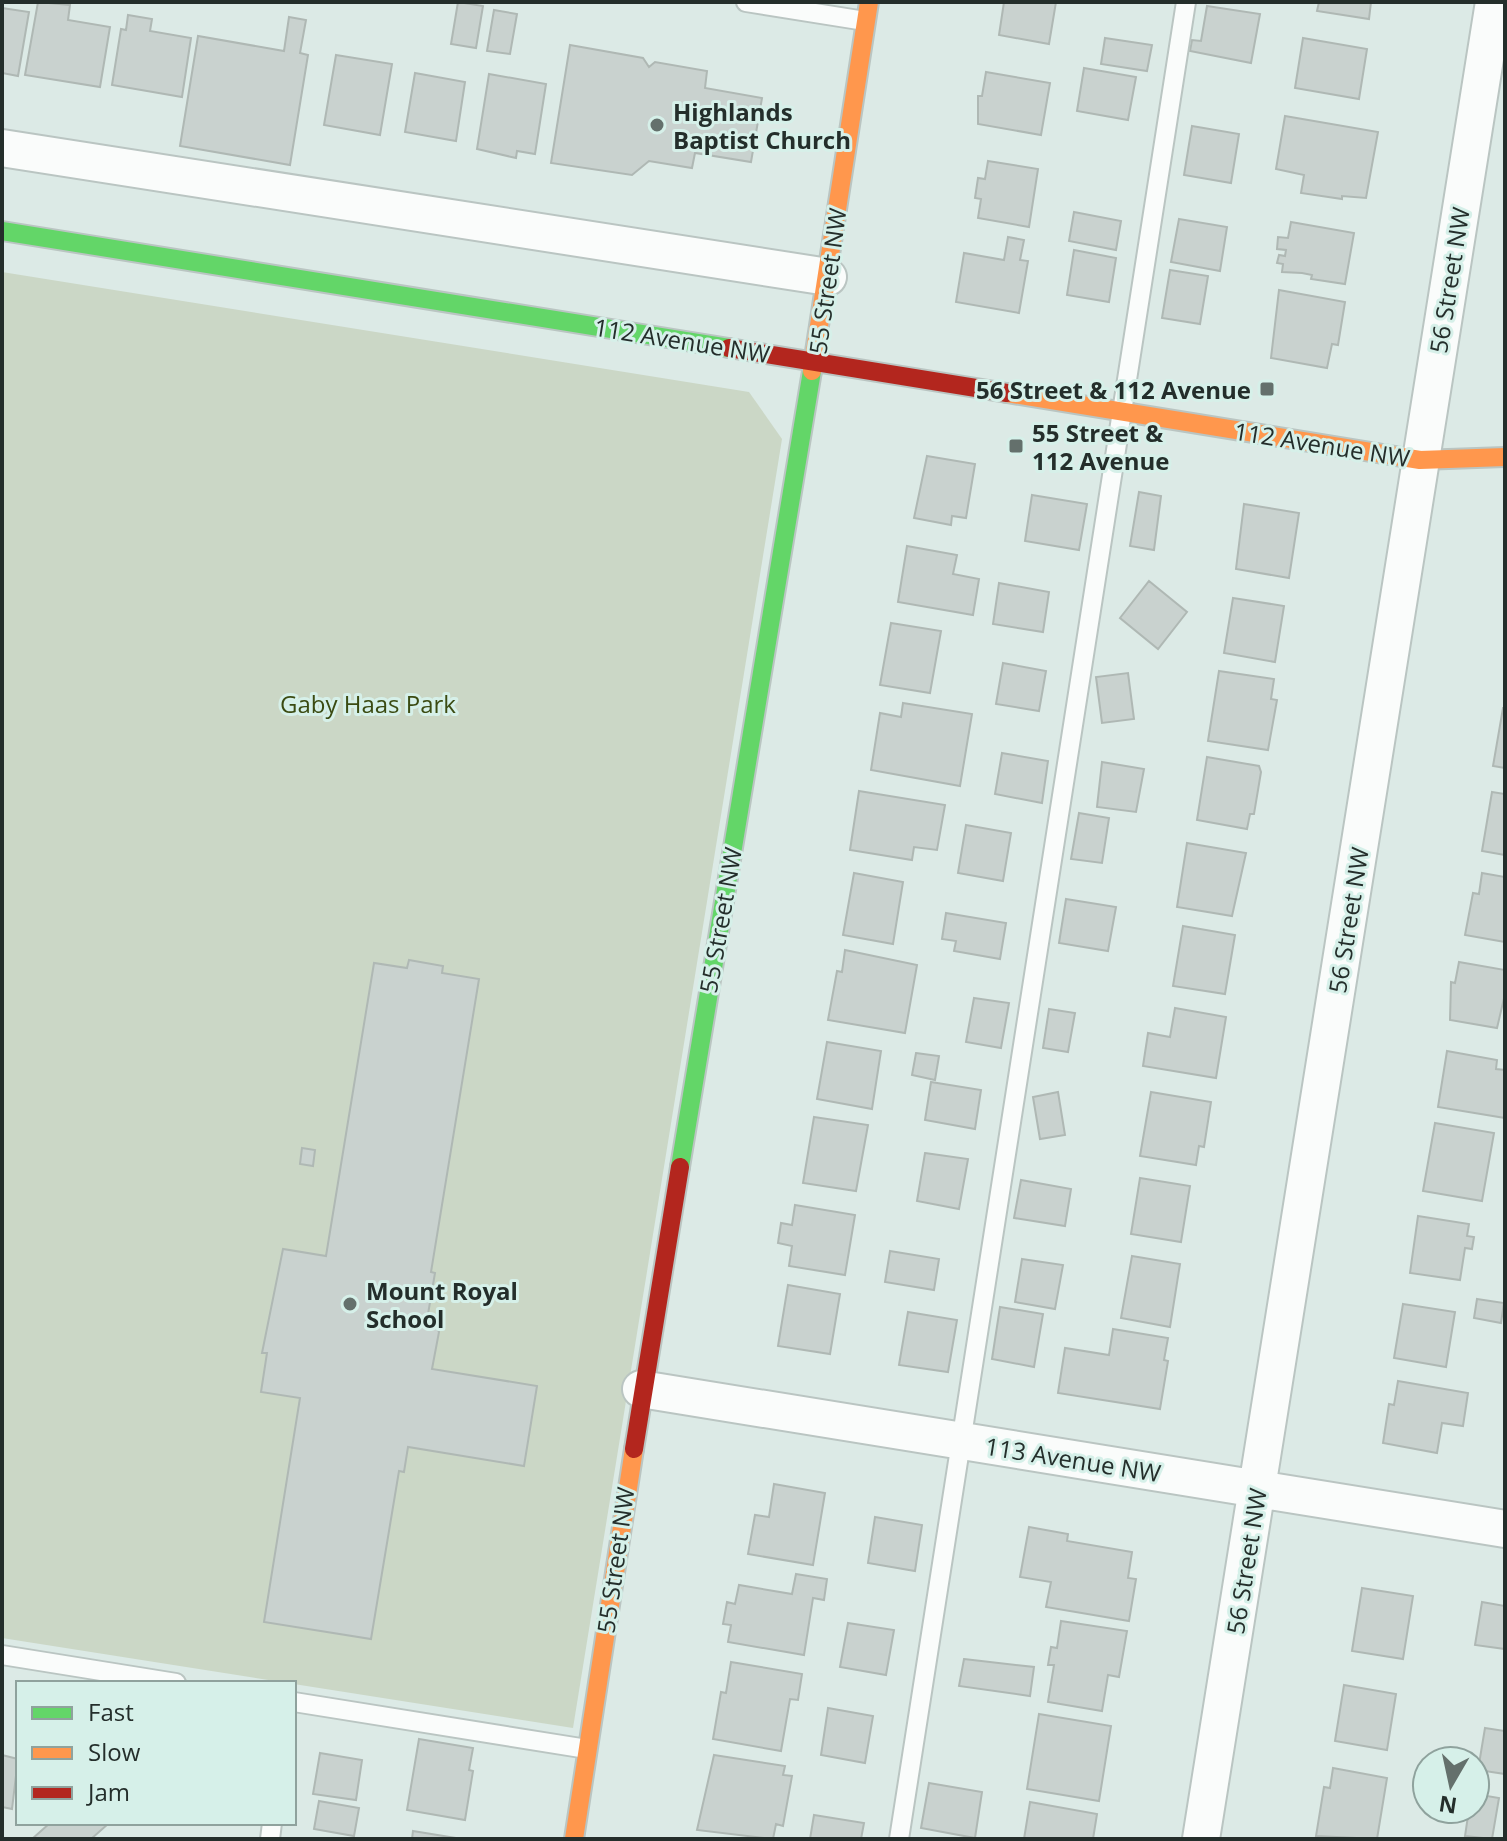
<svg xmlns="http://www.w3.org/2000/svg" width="1507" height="1841" font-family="'Open Sans',sans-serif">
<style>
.green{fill:#cbd7c6}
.building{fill:#c9d2cf;stroke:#afb8b4;stroke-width:2}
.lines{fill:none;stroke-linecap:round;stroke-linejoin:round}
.lane-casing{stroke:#bac5c2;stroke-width:22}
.street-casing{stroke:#bac5c2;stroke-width:40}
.fast-casing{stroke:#bac5c2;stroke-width:22}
.slow-casing{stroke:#bac5c2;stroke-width:22}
.jam-casing{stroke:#bac5c2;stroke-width:22}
.lane{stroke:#fafcfb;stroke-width:18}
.street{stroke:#fafcfb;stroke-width:36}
.fast{stroke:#63d668;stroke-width:18}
.slow{stroke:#ff974d;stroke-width:18}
.jam{stroke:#b3261e;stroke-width:18}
.poi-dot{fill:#64706c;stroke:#d6f0e9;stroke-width:3}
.labels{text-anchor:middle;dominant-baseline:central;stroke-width:6;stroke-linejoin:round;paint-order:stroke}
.poi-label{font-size:24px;font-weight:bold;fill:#242e2b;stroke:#d6f0e9;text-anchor:start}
.street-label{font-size:24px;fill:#242e2b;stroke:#d6f0e9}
.park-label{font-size:24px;fill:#3b4b12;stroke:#d6f0e9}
</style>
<rect width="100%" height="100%" fill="#dceae6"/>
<!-- green -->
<path class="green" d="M2 272 749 392 782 439 573 1728 2 1638Z"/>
<!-- building -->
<path class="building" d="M38 2 70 5 68 20 110 27 100 87 25 75Z
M458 2 483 6 476 48 451 44Z
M1004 2H1056L1049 44 999 35Z
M1319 2H1371L1369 19 1317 11Z
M1207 6 1260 14 1251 63 1190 51 1192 40 1201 41Z
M2 8 29 12 18 76 2 73Z
M494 10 517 14 510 54 487 51Z
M128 15 152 19 150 31 191 38 182 97 112 85 121 29 126 30Z
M289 17 306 20 300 53 308 55 290 165 180 146 198 36 284 51Z
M1105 38 1152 45 1147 71 1101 64Z
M1303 38 1367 49 1359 99 1295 88Z
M570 45 643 58 649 67 655 62 707 71 705 88 762 98 751 162 695 153 692 168 649 161 632 175 551 163Z
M336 55 392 64 380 135 324 125Z
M1084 68 1136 77 1128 120 1077 111Z
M986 72 1050 83 1041 135 978 124V96H982Z
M415 73 465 82 456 141 405 132Z
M489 74 546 84 535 154 517 151 516 158 477 149Z
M1285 116 1378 132 1366 198 1342 196V199L1301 193 1304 175 1276 169Z
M1192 126 1239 134 1231 183 1184 175Z
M988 161 1038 169 1029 227 978 218 981 199 975 198 978 178 985 179Z
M1074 212 1121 221 1116 250 1069 241Z
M1179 219 1227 227 1220 271 1171 262Z
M1291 222 1354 233 1345 284 1311 279 1312 275 1302 273 1282 272 1283 264 1277 263 1279 255 1285 256 1286 250 1277 249 1278 237 1288 238Z
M1008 237 1024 240 1020 260 1028 261 1019 313 956 302 964 253 1004 260Z
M1074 250 1116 258 1109 302 1067 295Z
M1170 270 1208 276 1200 324 1162 318Z
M1279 290 1345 302 1338 345 1332 344 1327 368 1271 358Z
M927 456 975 464 966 518 952 516 951 525 914 518Z
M1139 492 1161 496 1154 550 1130 546Z
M1032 495 1087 504 1079 550 1025 541Z
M1244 504 1299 513 1289 578 1236 569Z
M907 546 957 555 953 574 979 579 973 615 898 602Z
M1149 581 1187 612 1158 649 1120 618Z
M999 583 1049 592 1043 632 993 624Z
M1233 598 1284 606 1275 662 1224 653Z
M891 623 941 631 930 693 880 685Z
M1003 663 1046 671 1039 711 996 704Z
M1219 671 1274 679 1271 699 1277 700 1268 750 1208 741Z
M1128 673 1134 719 1102 723 1096 677Z
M903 703 972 714 960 786 871 770 880 713 901 717Z
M1503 708H1505V768L1493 766Z
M1002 753 1048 761 1042 803 995 794Z
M1207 757 1259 766 1261 772 1254 814H1250L1247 829 1197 820Z
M1102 762 1144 769 1136 812 1097 807Z
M859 791 945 805 937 850 914 847 912 860 850 850Z
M1492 792 1505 794V855L1482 851Z
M1079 813 1109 818 1102 863 1071 859Z
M966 825 1011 833 1003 881 958 873Z
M1187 843 1246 853 1232 916 1177 907Z
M854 873 903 882 893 944 843 935Z
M1482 873 1505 877V942L1465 935 1473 893 1479 894Z
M1066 899 1116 907 1108 951 1059 943Z
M946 913 1006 923 1000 959 954 951 956 941 942 939Z
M1183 926 1235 935 1225 994 1173 986Z
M845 950 917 965 905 1033 828 1020 837 971 842 972Z
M409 960 443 966 442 973 479 979 431 1272 435 1273 427 1320 435 1324 439 1332 432 1369 537 1386 524 1466 408 1447 404 1472 399 1471 371 1639 264 1622 300 1398 261 1392 267 1353H262L283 1249 326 1256 374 963 407 968Z
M1459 962 1505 970V994L1497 1028 1450 1020 1451 982 1455 983Z
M974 998 1009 1003 1001 1048 966 1042Z
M1175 1008 1226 1017 1216 1078 1143 1066 1148 1033 1170 1037Z
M1049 1009 1075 1013 1068 1052 1043 1048Z
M827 1042 881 1051 872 1109 817 1099Z
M1447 1051 1497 1060 1496 1069 1505 1070V1118L1438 1107Z
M916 1053 939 1056 935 1080 912 1075Z
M931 1082 981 1090 975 1129 925 1120Z
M1058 1092 1065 1135 1040 1139 1033 1097Z
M1151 1092 1211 1102 1204 1147 1199 1146 1196 1165 1140 1156Z
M814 1117 868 1125 856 1191 803 1183Z
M1435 1123 1494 1133 1482 1201 1423 1191Z
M302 1148 315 1150 313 1166 300 1164Z
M925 1153 968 1159 959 1209 917 1201Z
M1140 1178 1190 1186 1181 1242 1131 1234Z
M1021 1180 1071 1189 1065 1226 1014 1218Z
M795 1205 855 1215 845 1275 789 1266 792 1246 778 1243 781 1223 792 1225Z
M1418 1216 1469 1224 1467 1236 1474 1237 1472 1249 1465 1248 1460 1280 1410 1273Z
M890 1251 939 1259 934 1290 885 1282Z
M1132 1256 1180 1264 1170 1327 1121 1318Z
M1022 1259 1063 1265 1055 1309 1015 1302Z
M788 1285 840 1294 830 1354 778 1346Z
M1477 1299 1504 1303 1501 1323 1474 1318Z
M1403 1304 1455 1312 1446 1367 1394 1358Z
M1000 1307 1043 1314 1034 1367 992 1359Z
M908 1312 957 1320 948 1372 899 1365Z
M1113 1329 1168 1338 1164 1360 1168 1361 1160 1409 1058 1393 1065 1348 1109 1355Z
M1398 1381 1468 1393 1463 1426 1442 1423 1437 1453 1383 1443 1389 1404 1394 1405Z
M774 1484 825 1493 813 1565 748 1554 755 1515 769 1517Z
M875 1517 922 1525 915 1571 868 1563Z
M1029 1527 1068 1534 1067 1541 1132 1552 1128 1578 1136 1579 1129 1621 1046 1607 1051 1582 1020 1577Z
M796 1574 827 1579 824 1600 813 1598 804 1655 728 1642 731 1625 723 1624 727 1602 735 1604 739 1585 792 1594Z
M1362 1588 1413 1596 1403 1659 1352 1651Z
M1482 1602 1505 1606V1649L1475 1645Z
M1061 1621 1127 1631 1119 1677 1108 1675 1102 1711 1048 1702 1054 1665H1048L1051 1647 1057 1648Z
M848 1623 894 1630 886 1675 840 1667Z
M964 1659 1034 1667 1030 1696 959 1686Z
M731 1662 802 1674 798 1700 790 1699 781 1751 713 1739 721 1692 726 1693Z
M1344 1685 1396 1694 1387 1750 1335 1741Z
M828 1708 873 1716 865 1763 821 1755Z
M1039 1714 1111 1726 1099 1801 1027 1789Z
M1485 1728 1505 1731V1774L1478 1770Z
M419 1739 473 1748 469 1770 473 1771 465 1820 407 1810Z
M320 1753 362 1760 356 1800 313 1794Z
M2 1755 18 1759 12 1809 2 1807Z
M714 1755 785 1766 783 1775 792 1776 783 1826 776 1824 773 1839 697 1830Z
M1333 1768 1387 1778 1377 1839 1316 1836 1324 1787 1330 1788Z
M929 1783 982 1792 975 1838 921 1828Z
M1475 1794 1499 1798 1492 1839 1465 1836 1469 1809H1475Z
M319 1801 359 1808 354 1836 314 1829Z
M1030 1802 1097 1814 1093 1839H1024Z
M814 1815 864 1823 861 1839H810Z
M50 1823H107L108 1824 91 1839H32Z
M413 1831 462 1839H412Z"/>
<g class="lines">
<!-- lane casing -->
<g class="lane-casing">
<path id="lane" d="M746 2 865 21
M2 1655 176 1683
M294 1702 587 1749
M270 1839 272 1823
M899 1839 1186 2"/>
</g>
<!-- street casing -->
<g class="street-casing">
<path id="street" d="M2 148 828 277
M641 1389 1505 1529
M1201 1839 1494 2"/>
</g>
<!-- fast casing -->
<g class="fast-casing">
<path id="fast" d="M2 231 729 348
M680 1167 812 371"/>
</g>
<!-- slow casing -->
<g class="slow-casing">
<path id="slow" d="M812 371 869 2
M1007 393 1420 460 1505 457
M574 1839 634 1449"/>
</g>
<!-- jam casing -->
<g class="jam-casing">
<path id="jam" d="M729 348 1007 393
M634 1449 680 1167"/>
</g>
<!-- lane -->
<use href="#lane" class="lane"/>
<!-- street -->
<use href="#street" class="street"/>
<!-- fast -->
<use href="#fast" class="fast"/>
<!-- slow -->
<use href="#slow" class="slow"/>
<!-- jam -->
<use href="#jam" class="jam"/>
</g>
<!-- markers -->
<g class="poi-dot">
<circle cx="657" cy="125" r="8"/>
<rect x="1259" y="381" width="16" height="16" rx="4"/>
<rect x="1008" y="438" width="16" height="16" rx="4"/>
<circle cx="350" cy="1304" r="8"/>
</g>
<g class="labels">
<!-- poi labels -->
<g class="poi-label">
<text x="673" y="111">Highlands<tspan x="673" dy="28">Baptist Church</tspan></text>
<text x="1251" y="389" text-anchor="end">56 Street &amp; 112 Avenue</text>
<text x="1032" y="432">55 Street &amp;<tspan x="1032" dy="28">112 Avenue</tspan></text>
<text x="366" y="1290">Mount Royal<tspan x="366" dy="28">School</tspan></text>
</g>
<!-- street labels -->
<g class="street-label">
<text transform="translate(1449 280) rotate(-81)">56 Street NW</text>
<text transform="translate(827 281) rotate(-82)">55 Street NW</text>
<text transform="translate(682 340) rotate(9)">112 Avenue NW</text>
<text transform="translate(1322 444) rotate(9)">112 Avenue NW</text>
<text transform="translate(720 920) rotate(-80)">55 Street NW</text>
<text transform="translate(1348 920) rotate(-81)">56 Street NW</text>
<text transform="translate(1073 1459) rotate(9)">113 Avenue NW</text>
<text transform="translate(615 1560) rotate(-82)">55 Street NW</text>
<text transform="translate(1246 1561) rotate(-81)">56 Street NW</text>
</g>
<!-- park labels -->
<g class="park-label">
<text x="368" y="703">Gaby Haas Park</text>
</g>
</g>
<!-- border -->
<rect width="1507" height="1841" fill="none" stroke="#242e2b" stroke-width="8"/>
<!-- legend -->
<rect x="16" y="1681" width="280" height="144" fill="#d6f0e9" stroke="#8fa29d" stroke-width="2"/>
<rect x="32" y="1707" width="40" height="12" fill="#63d668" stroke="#8fa29d" stroke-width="2"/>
<text x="88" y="1721" font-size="24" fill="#242e2b">Fast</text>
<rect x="32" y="1747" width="40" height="12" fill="#ff974d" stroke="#8fa29d" stroke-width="2"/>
<text x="88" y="1761" font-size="24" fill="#242e2b">Slow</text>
<rect x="32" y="1787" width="40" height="12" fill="#b3261e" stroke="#8fa29d" stroke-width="2"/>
<text x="88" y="1801" font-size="24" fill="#242e2b">Jam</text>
<!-- north arrow -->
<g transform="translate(1451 1785) rotate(189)"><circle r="38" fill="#d6f0e9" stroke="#8fa29d" stroke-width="2"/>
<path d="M0-6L14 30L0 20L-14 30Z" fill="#64706c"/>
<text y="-12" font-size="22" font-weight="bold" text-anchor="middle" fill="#242e2b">N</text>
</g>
</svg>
